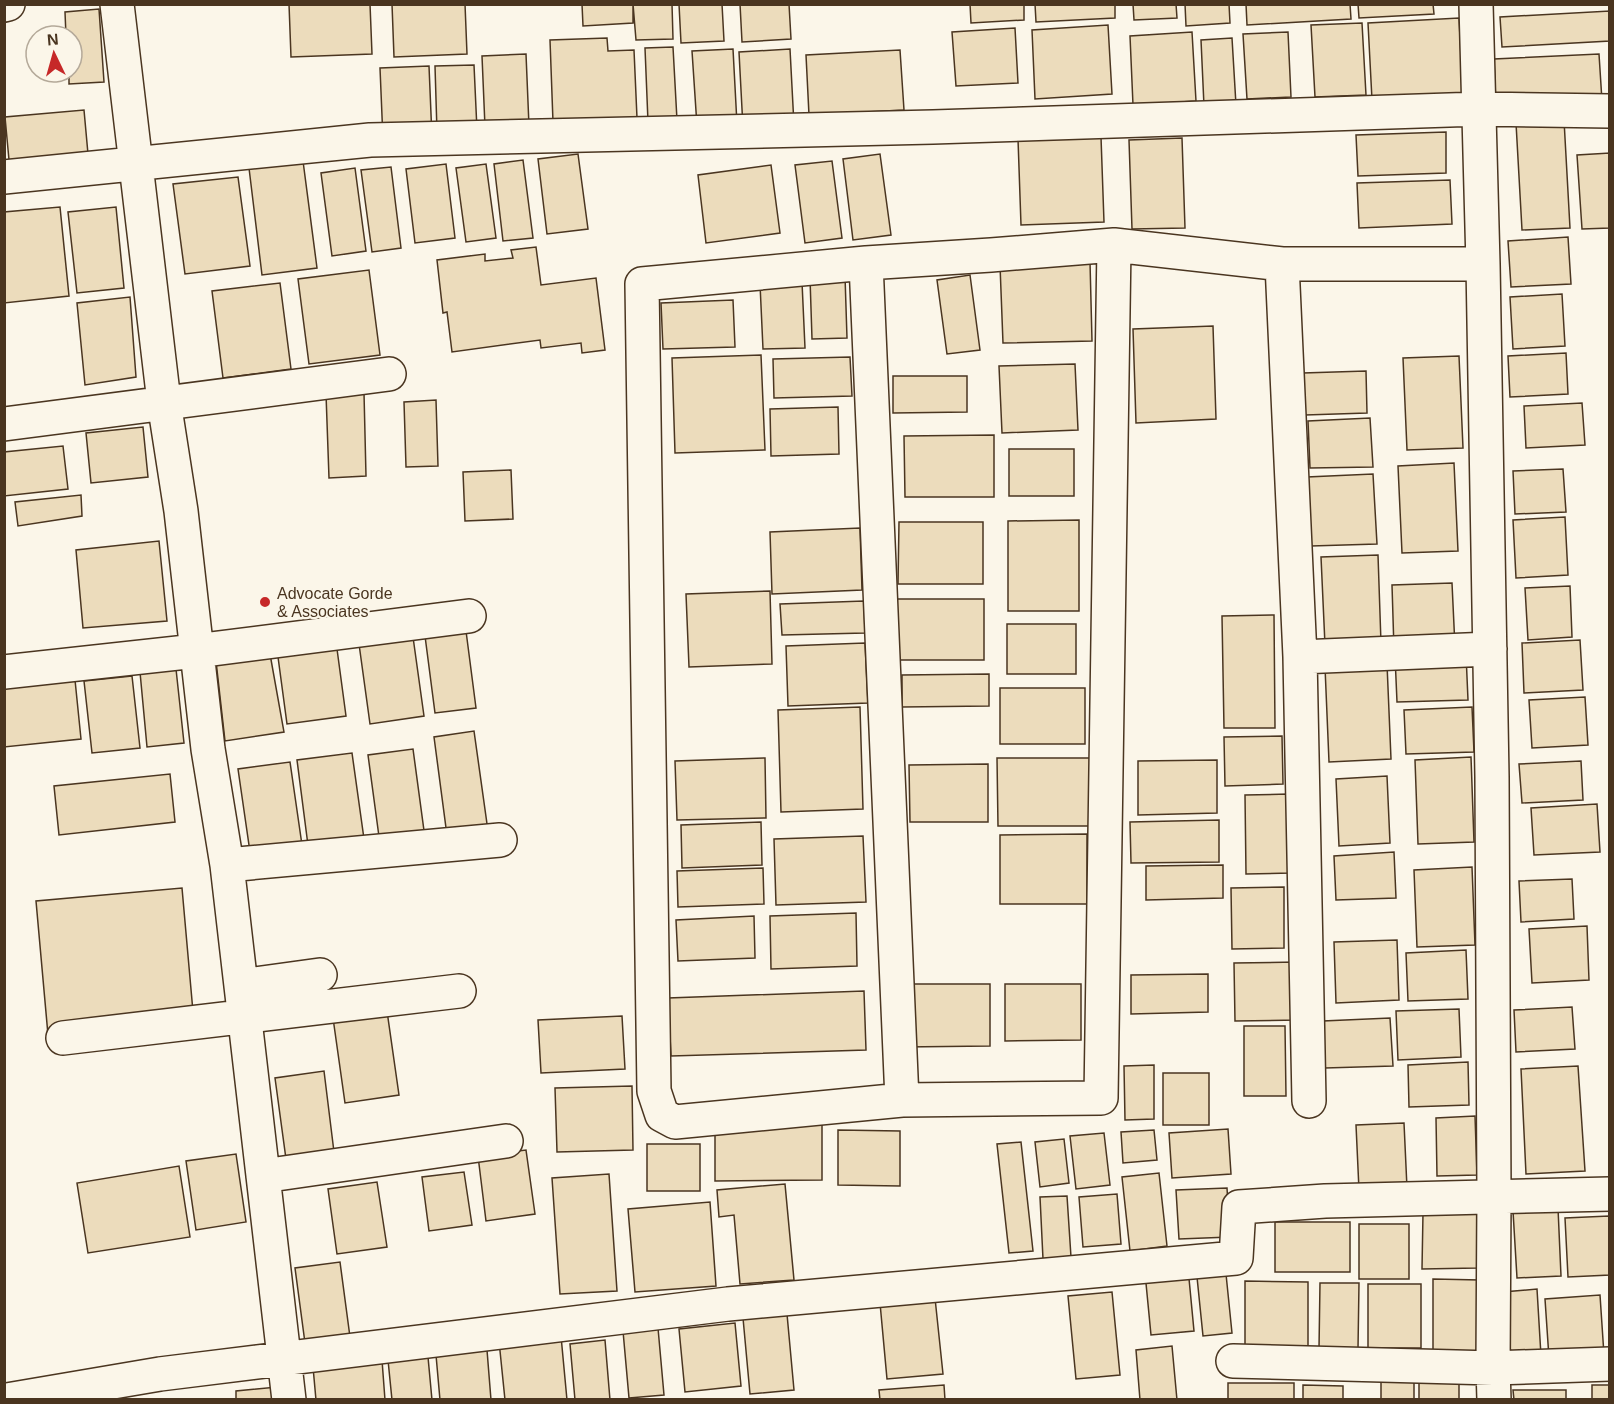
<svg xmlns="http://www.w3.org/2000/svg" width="1614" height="1404" font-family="Arial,sans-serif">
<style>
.building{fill:#ecdcbc;stroke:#4a3520;stroke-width:1.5}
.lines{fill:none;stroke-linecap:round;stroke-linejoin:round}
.minor-casing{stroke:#4a3520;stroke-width:36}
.minor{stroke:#fbf6e9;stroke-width:33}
.poi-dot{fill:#c62828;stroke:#fbf6e9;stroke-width:2}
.labels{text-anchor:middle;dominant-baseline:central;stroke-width:4.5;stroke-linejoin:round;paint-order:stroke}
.poi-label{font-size:16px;fill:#4a3520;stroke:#fbf6e9;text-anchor:start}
</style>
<rect width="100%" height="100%" fill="#fbf6e9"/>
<!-- building -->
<path class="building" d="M289 4H370L372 54 291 57Z
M392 4H465L467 54 394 57Z
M582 4H633V23L583 26Z
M633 4H672L673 39 636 40Z
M679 4H722L724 41 681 43Z
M740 4H789L791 39 742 42Z
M970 4H1024V20L971 23Z
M1035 4H1115V18L1036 22Z
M1133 4H1176L1177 18 1134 20Z
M1185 4H1229L1230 23 1186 26Z
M1246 4H1350L1351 19 1247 25Z
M1358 4H1433L1434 14 1359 18Z
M99 9 104 82 69 84V72H72V36H66L65 12Z
M1610 11V41L1502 47 1500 17Z
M1459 18 1463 95 1372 100 1368 23Z
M1362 23 1366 95 1315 97 1311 25Z
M1108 25 1112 94 1035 99 1032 30Z
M1015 28 1018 83 956 86 952 32Z
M1192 32 1196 101 1133 105 1130 36Z
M1288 32 1291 97 1247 99 1243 34Z
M607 38 608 51 634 50 637 118 553 122 550 40Z
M1232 38 1236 105 1204 106 1201 40Z
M673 47 677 120 648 122 645 48Z
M733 49 737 124 697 126 692 51Z
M790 49 794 125 743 128 739 52Z
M900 50 904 110 809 115 806 55Z
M526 54 529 126 485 127 482 56Z
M1599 54 1602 101 1496 107 1494 59Z
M474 65 477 130 437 132 435 66Z
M429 66 432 138 383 140 380 68Z
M84 110 88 154 9 160 5 117Z
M1564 120 1570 228 1522 230 1516 123Z
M1446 132V173L1358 176 1356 135Z
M1101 137 1104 222 1021 225 1018 139Z
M1182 138 1185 228 1132 229 1129 140Z
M1610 153V228L1582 229 1577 155Z
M578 154 588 229 547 234 538 159Z
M880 154 891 235 853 240 843 159Z
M523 160 533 238 503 241 494 164Z
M303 161 317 268 262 275 249 168Z
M832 161 842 238 805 243 795 165Z
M446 164 455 238 415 243 406 169Z
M486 164 496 238 466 242 456 168Z
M771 165 780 233 706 243 698 175Z
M391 167 401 248 372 252 361 170Z
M355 168 366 251 332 256 321 173Z
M238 177 250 266 185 274 173 184Z
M1450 180 1452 224 1359 228 1357 183Z
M60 207 69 296 4 303V212Z
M116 207 124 288 77 293 68 212Z
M1568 237 1571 284 1511 287 1508 241Z
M536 247 541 285 596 278 605 350 582 353 581 343 541 348 540 340 452 352 447 312 443 313 437 260 485 254V261L513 258 511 250Z
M1090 262 1092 341 1003 343 1000 265Z
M369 270 380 355 309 364 298 279Z
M970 275 980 350 947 354 937 280Z
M845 276 847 338 812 339 810 278Z
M802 282 805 348 763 349 760 284Z
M280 283 291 369 223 378 212 291Z
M1562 294 1565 346 1513 349 1510 297Z
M130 297 136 377 85 385 77 303Z
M733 300 735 347 663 349 661 303Z
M1213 326 1216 419 1136 423 1133 329Z
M1566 353 1568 394 1510 397 1508 356Z
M761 355 765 450 675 453 672 358Z
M1459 356 1463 448 1407 450 1403 358Z
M850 357 852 396 774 398 773 359Z
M1075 364 1078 430 1002 433 999 366Z
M1366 371 1367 413 1305 415 1303 373Z
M893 376H967V412L893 413Z
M364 393 366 476 329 478 326 394Z
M436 400 438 466 406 467 404 402Z
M1582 403 1585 445 1526 448 1524 406Z
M838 407 839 454 771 456 770 409Z
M1370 418 1373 467 1310 468 1308 421Z
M143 427 148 477 91 483 86 433Z
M994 435V497H905L904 436Z
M63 446 68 489 4 496V452Z
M1009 449H1074V496H1009Z
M1454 463 1458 551 1402 553 1398 466Z
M1563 469 1566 512 1515 514 1513 471Z
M511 470 513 519 465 521 463 472Z
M1373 474 1377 544 1311 546 1307 477Z
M81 495 82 516 18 526 15 502Z
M1565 517 1568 575 1516 578 1513 520Z
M1079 520V611H1008V521Z
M899 522H983V584H898Z
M860 528 862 590 772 594 770 532Z
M159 541 167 621 83 628 76 550Z
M1378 555 1381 643 1325 645 1321 557Z
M1452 583 1455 647 1394 650 1392 585Z
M1570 586 1572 637 1528 640 1525 588Z
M770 591 772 664 689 667 686 594Z
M897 599H984V660H898Z
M864 601 865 633 782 635 780 604Z
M1274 615 1275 728H1224L1222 616Z
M1007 624H1076V674H1007Z
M466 631 476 708 435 713 425 636Z
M413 637 424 716 370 724 359 644Z
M1580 640 1583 690 1524 693 1522 643Z
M865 643 868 703 788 706 786 646Z
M337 649 346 716 287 724 278 657Z
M270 654 284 732 225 741 216 661Z
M1466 654 1468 700 1397 702 1395 656Z
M1387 664 1391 759 1329 762 1325 667Z
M176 669 184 743 147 747 140 672Z
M74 670 81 739 4 747V677Z
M989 674V706L902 707V675Z
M132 676 140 748 92 753 84 681Z
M1000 688H1085V744H1000Z
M1585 697 1588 745 1532 748 1529 700Z
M860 707 863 809 781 812 778 710Z
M1472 707 1474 752 1406 754 1404 710Z
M474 731 489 838 448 843 434 737Z
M1282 736 1283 784 1225 786 1224 737Z
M413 749 425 838 380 844 368 755Z
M352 753 365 846 309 853 297 760Z
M1471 757 1474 842 1418 844 1415 760Z
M765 758 766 818 677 820 675 761Z
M997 758H1091V826H998Z
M1217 760V813L1138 815V761Z
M1581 761 1583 800 1522 803 1519 764Z
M290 762 302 845 250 852 238 769Z
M988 764V822H910L909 765Z
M170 774 175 822 59 835 54 786Z
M1387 776 1390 843 1339 846 1336 779Z
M1289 794 1291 873 1246 874 1245 795Z
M1597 804 1600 852 1534 855 1531 808Z
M1219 820V862L1131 863 1130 822Z
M761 822 762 865 682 868 681 825Z
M1087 834V904H1000V835Z
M863 836 866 902 776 905 774 839Z
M1394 852 1396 898 1336 900 1334 856Z
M1223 865V898L1146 900V866Z
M1472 867 1475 945 1417 947 1414 870Z
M763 868 764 904 678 907 677 871Z
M1572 879 1574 919 1521 922 1519 881Z
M1284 887V948L1232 949 1231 888Z
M182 888 194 1023 48 1035 36 901Z
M856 913 857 966 771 969 770 916Z
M754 916 755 958 678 961 676 920Z
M1587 926 1589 980 1532 983 1529 929Z
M1397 940 1399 1000 1336 1003 1334 942Z
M1466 950 1468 999 1408 1001 1406 953Z
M1297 962 1298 1020 1235 1021 1234 963Z
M1208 974V1012L1131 1014V975Z
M902 984H990V1046L902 1047Z
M1005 984H1081V1040L1005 1041Z
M864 991 866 1050 671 1056 668 998Z
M1572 1007 1575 1049 1516 1052 1514 1010Z
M1459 1009 1461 1057 1398 1060 1396 1011Z
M387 1011 399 1095 345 1103 333 1018Z
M622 1016 625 1069 541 1073 538 1020Z
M1390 1018 1393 1066 1325 1068 1323 1021Z
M1244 1026H1285L1286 1096H1244Z
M1468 1062 1469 1105 1409 1107 1408 1065Z
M1154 1065V1119L1125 1120 1124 1066Z
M1578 1066 1585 1171 1526 1174 1521 1069Z
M324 1071 334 1152 286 1159 275 1078Z
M1163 1073H1209V1125H1163Z
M632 1086 633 1150 557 1152 555 1088Z
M1475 1116 1477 1175 1437 1176 1436 1118Z
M822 1118V1180L715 1181V1132Z
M1404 1123 1407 1188 1359 1190 1356 1125Z
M1228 1129 1231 1174 1172 1178 1169 1133Z
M838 1130 900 1131V1186L838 1185Z
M1154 1130 1157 1160 1123 1163 1121 1132Z
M1104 1133 1110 1185 1076 1189 1070 1136Z
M1064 1139 1069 1183 1040 1187 1035 1142Z
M1021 1142 1033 1251 1009 1253 997 1144Z
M647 1144H700V1191H647Z
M526 1150 535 1214 486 1221 478 1156Z
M236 1154 246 1222 196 1230 186 1161Z
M179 1166 190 1237 88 1253 77 1183Z
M464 1172 472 1225 429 1231 422 1177Z
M1159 1173 1167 1246 1130 1251 1122 1177Z
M609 1174 617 1291 560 1294 552 1178Z
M377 1182 387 1247 337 1254 328 1189Z
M785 1184 794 1280 740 1284 734 1215 719 1217 717 1190Z
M1227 1188 1230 1237 1179 1239 1176 1190Z
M1117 1194 1121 1244 1083 1247 1079 1197Z
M1067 1196 1071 1257 1043 1259 1040 1197Z
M710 1202 716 1286 635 1292 628 1209Z
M1558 1208 1561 1276 1517 1278 1513 1211Z
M1423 1213H1477V1268L1422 1269Z
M1609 1216 1610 1275 1568 1277 1565 1218Z
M1275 1222H1350V1272H1275Z
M1359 1224H1409V1279H1359Z
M340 1262 350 1337 305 1343 295 1268Z
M1188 1268 1194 1331 1151 1335 1145 1273Z
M1226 1274 1232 1333 1203 1336 1197 1277Z
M1433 1279 1480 1280V1357L1433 1358Z
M1245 1281 1308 1282V1348H1245Z
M1320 1283H1359L1358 1349H1319Z
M1368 1284H1421V1348H1368Z
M1537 1289 1541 1356 1507 1358 1503 1292Z
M1112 1292 1120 1375 1076 1379 1068 1296Z
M1600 1295 1604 1355 1549 1358 1545 1299Z
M935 1298 943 1374 887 1379 880 1303Z
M787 1314 794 1390 750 1394 743 1318Z
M735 1323 741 1386 685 1392 679 1329Z
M658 1328 664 1395 629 1398 623 1331Z
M561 1336 567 1400H505L499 1341Z
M605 1340 610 1400H575L570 1344Z
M1172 1346 1177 1400H1140L1136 1350Z
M487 1350 491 1400H440L436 1355Z
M428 1357 432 1400H392L388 1360Z
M382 1360 385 1400H316L313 1367Z
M1419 1379H1459V1400H1419Z
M1381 1380H1414V1400H1381Z
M1228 1383H1294V1400H1228Z
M944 1385 945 1400H880L879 1390Z
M1303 1385 1343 1386V1400H1303Z
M1592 1385H1610V1400H1592Z
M277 1387 278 1400H236V1391Z
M1513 1390H1566V1400H1514Z"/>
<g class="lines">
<!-- minor casing -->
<g class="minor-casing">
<path id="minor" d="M117 4 164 402 181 511 208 749 227 865 289 1400
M1476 4 1483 264 1492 777 1494 1196 1493 1368 1494 1400
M4 5 8 4
M4 177 370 140 933 127 1479 109 1610 111
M1114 245 1101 1098 902 1100 675 1122 662 1115 654 1091 642 284 866 263 991 255 1114 245 1282 264H1483
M866 263 902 1100
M1282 264 1300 657 1309 1101
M4 424 389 374
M1300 657 1490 649
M4 672 196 651 469 616
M227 865 500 840
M241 986 320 975
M63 1038 459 991
M263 1176 506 1141
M1233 1361 1493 1368 1610 1364
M7 1400 160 1374 728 1304 1236 1258 1239 1207 1325 1201 1610 1194"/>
</g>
<!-- minor -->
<use href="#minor" class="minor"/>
</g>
<!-- markers -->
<circle class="poi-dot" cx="265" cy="602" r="6"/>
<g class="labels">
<!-- poi labels -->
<g class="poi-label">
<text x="277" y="593">Advocate Gorde<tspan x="277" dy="18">&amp; Associates</tspan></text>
</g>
</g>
<!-- border -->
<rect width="1614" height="1404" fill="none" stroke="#4a3520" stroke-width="12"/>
<!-- north arrow -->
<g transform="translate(54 54) rotate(355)"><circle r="28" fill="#fbf6e9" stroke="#b4a999" stroke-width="1.5"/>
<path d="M0-4.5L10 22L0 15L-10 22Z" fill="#c62828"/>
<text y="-9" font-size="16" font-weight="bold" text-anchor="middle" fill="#4a3520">N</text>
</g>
</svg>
